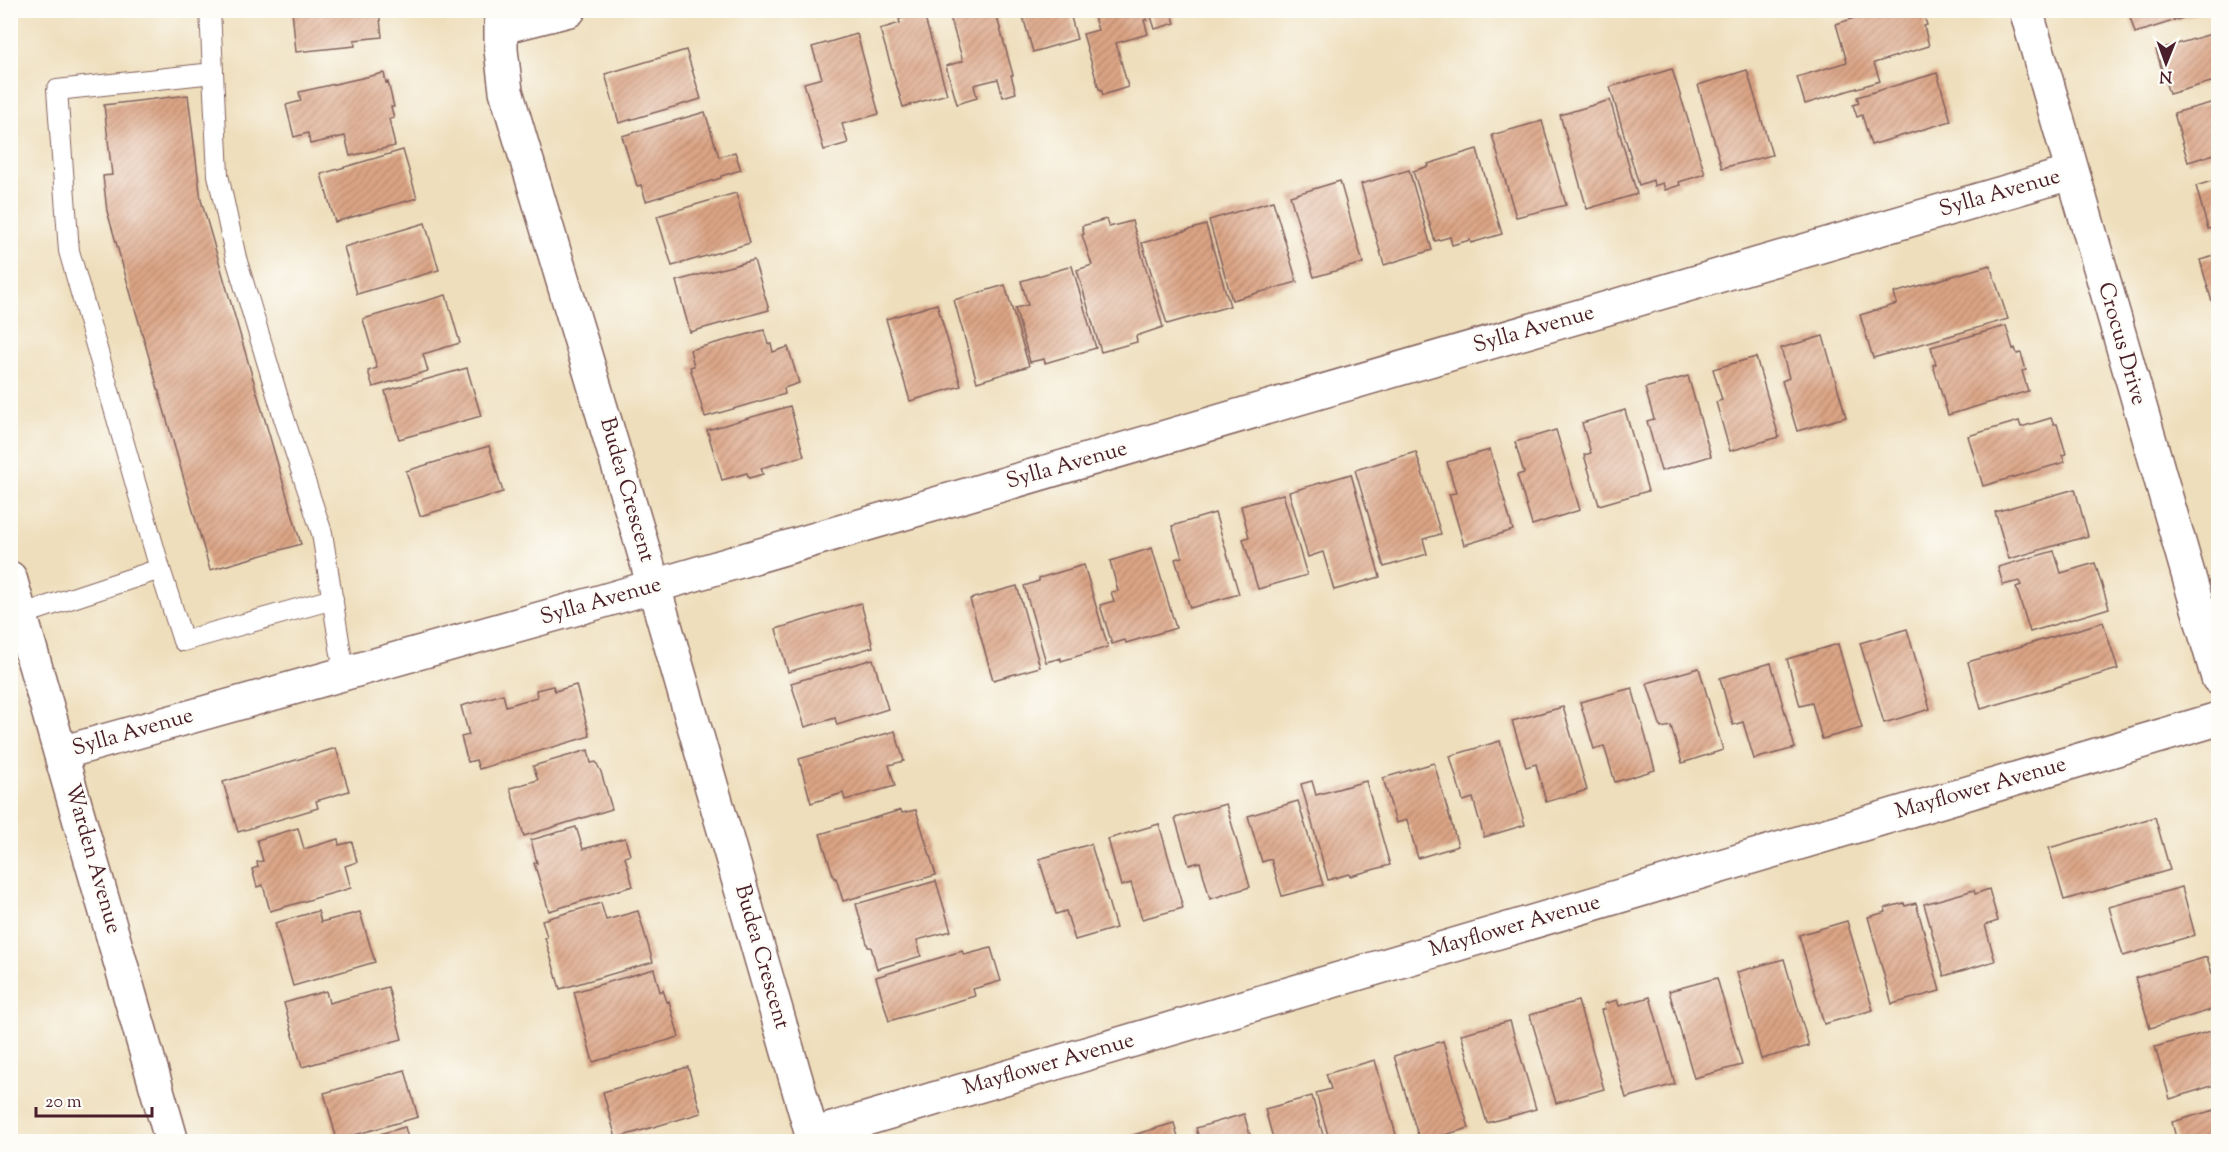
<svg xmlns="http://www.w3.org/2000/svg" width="2229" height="1152" font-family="'Sorts Mill Goudy',serif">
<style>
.building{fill:url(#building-hatch)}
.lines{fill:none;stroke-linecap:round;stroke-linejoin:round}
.service-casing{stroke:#83625d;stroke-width:22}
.minor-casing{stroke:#83625d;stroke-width:36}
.secondary-casing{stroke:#83625d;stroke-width:36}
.service{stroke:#fff;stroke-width:20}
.minor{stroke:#fff;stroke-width:33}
.secondary{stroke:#fff;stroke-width:33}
.labels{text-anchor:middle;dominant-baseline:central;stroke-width:5;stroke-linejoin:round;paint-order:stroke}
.street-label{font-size:22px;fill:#4a1f2b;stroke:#fdfcf7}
</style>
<defs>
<pattern id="building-hatch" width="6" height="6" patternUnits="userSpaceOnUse" patternTransform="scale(1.5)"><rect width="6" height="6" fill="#dba485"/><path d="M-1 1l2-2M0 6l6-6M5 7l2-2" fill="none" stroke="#b4856d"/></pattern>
</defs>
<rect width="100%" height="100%" fill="#fdfcf7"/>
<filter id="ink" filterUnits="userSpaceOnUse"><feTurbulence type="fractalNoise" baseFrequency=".0167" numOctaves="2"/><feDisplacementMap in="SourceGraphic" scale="12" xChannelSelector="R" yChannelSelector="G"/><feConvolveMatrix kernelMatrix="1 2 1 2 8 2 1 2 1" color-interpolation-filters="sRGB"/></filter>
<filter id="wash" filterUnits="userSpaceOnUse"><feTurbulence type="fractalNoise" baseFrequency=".008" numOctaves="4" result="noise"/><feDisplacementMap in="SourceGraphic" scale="24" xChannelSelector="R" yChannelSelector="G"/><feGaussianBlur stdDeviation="1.35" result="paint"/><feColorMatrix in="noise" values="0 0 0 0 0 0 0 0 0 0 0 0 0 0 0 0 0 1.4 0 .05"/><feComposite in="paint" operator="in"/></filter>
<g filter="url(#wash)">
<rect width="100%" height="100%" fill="#eedebb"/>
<g id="blocks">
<!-- building -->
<path class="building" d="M292 10H379L382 37 354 40 355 46 296 52Z
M948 10H995L1013 75H1011L1016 93 1003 97 998 79 974 85 977 98 957 104 946 66 963 61Z
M1021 10H1069L1077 39 1033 52Z
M1092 10H1144L1147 20H1144L1148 34 1116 43 1128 87 1103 95 1101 89H1099L1083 34 1098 30Z
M1149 10H1171L1175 23 1155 29Z
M1879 10H1922L1927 25 1924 26 1929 46 1874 63 1880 81 1805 104 1797 77 1847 62 1836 24Z
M2128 10H2205V11L2135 33Z
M915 15 917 18 924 15 947 94 903 107 880 29 900 23 899 19Z
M2218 32V80L2169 94 2156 50Z
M857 34 879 114 842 124 848 143 824 150 804 83 822 78 812 47Z
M686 50 701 99 619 123 605 74Z
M1672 69 1705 174 1679 182 1680 185 1665 190 1663 183 1654 186 1653 180 1639 185 1610 87Z
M1747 70 1772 155 1722 168 1698 85Z
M384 73 386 83 388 82 394 107H391L394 118 389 119 395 146 350 156 345 136 310 144 308 133 294 137 286 105 301 101 299 92Z
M1937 73 1951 121 1871 145 1862 115 1857 117 1853 105 1859 103 1857 97Z
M188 95 201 200 301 544 210 570 107 211 103 176 112 175 104 105Z
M1610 100 1637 194 1587 209 1560 115Z
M2218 101V153L2188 162 2174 113Z
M705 112 719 157 735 152 741 170 721 176V178L646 201 641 185 637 186 622 136Z
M1542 121 1566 205 1516 217 1492 135Z
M1477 149 1502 234 1471 243 1470 240 1452 245 1450 237 1435 241 1413 171 1429 166 1428 164Z
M403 150 417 198 335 222 321 174Z
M1409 170 1432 250 1384 265 1361 184Z
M2218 179V226L2208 229 2196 186Z
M1340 181 1363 263 1314 277 1290 196Z
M736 193 750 243 672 266 657 216Z
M1273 201 1297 282 1232 300 1209 220Z
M1106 219 1109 227 1132 221 1163 327 1136 336 1137 342 1101 352 1077 270 1092 265 1082 235 1084 234 1082 226Z
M425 223 439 270 357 294 344 247Z
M1206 225 1230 306 1167 324 1142 243Z
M2218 255V300L2212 302 2200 260Z
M754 260 769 310 690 332 676 281Z
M1990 265 2008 319 1873 358 1860 315 1897 304 1894 293Z
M1072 266 1096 348 1045 363 1044 359 1030 362 1015 308 1028 305 1021 281Z
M1005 285 1029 366 977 382 954 300Z
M446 295 460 343 423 354 428 371 373 387 368 371 377 368 363 319Z
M937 304 961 386 910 401 886 319Z
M2006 326 2013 349 2015 348 2017 354 2021 353 2026 370 2022 371 2028 391 1948 415 1933 365 1936 364 1931 347Z
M764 330 768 344H771L773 352 788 347 799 383 784 388 785 394 705 417 690 367 694 366 690 350Z
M1823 336 1846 417 1797 431 1782 381 1789 378 1781 348Z
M1756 357 1779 437 1730 451 1716 402 1722 400 1713 369Z
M467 368 481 416 399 439 385 391Z
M1688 376 1711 456 1661 471 1647 421 1654 419 1645 388Z
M790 406 804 456 761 468 763 474 749 478 747 473 722 480 707 430Z
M1625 410 1648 491 1599 505 1584 455 1591 453 1582 423Z
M2051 418 2054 424H2057L2066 454 2062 455 2065 462 1983 486 1968 436 2019 421 2021 427Z
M1556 430 1580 510 1532 525 1517 475 1524 473 1515 442Z
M489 446 503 492 420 516 406 471Z
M1490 450 1513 530 1464 545 1449 494 1456 493 1447 462Z
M1416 452 1441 534 1423 539 1427 554 1384 567 1355 470Z
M1351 474 1380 577 1334 590 1323 552 1308 557 1289 492Z
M2075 489 2088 536 2009 559 1995 512Z
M1283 494 1307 575 1258 589 1243 539 1249 537 1241 506Z
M1215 513 1239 594 1190 608 1175 559 1182 557 1172 526Z
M1152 548 1176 628 1126 643 1125 640 1112 644 1100 605 1114 601 1111 592 1118 591 1110 561Z
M2054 551 2061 573 2095 563 2109 608 2030 632 2016 587 2021 585 2019 581 2003 585 1998 567Z
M1084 565 1108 647 1061 661V658L1046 662 1024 586 1039 581V578Z
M1017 586 1040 667 993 680 970 599Z
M861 603 873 647 788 672 776 629Z
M2103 622 2118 669 1981 709 1968 662Z
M1907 629 1930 709 1884 723 1860 643Z
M1838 644 1862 728 1822 739 1812 703 1800 706 1787 659Z
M873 659 888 709 837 725 835 718 805 727 791 683Z
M1771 663 1795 748 1754 759 1743 722 1733 725 1720 678Z
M1699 668 1723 750 1682 763 1671 726 1661 728 1647 683Z
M576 685 590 736 479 769 476 760 468 762 461 737 469 735 461 706 503 694 506 706 537 697 536 690 553 686 555 691Z
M1632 688 1655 770 1615 782 1604 746 1594 749 1580 702Z
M1563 707 1587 790 1546 802 1536 764 1526 767 1512 721Z
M895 731 904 761 889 765 895 786 845 800 843 793 811 803 799 759Z
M1500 741 1525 825 1484 837 1473 798 1463 801 1450 756Z
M336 748 349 791 316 801 318 808 238 832 223 782Z
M588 750 591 763 596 762 601 772 612 809 524 836 510 788 538 780 533 766Z
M1434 763 1458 846 1418 858 1407 820 1396 823 1383 778Z
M1312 781 1316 795 1366 781 1390 865 1350 876 1349 874 1328 880 1301 784Z
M1298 801 1323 885 1282 896 1271 859 1262 862 1248 816Z
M1226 804 1250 887 1210 899 1200 862 1189 865 1175 818Z
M901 810 902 813 916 810 936 875 843 901 836 878H834L820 834Z
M2155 817 2170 870 2064 900 2049 848Z
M1159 824 1183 908 1142 919 1131 883 1121 886 1108 839Z
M576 827 583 849 625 838 630 855 625 857 633 886 549 911 534 863H537L531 840Z
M298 828 304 849 338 839 339 845 352 842 357 862 345 866 351 888 270 911 263 885 257 887 252 869 258 867 257 862 263 861 257 840Z
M1091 844 1116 928 1075 940 1066 911 1056 914 1039 859Z
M936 881 951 931 917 940 921 956 877 969 871 947H868L856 904Z
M2182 887 2195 935 2123 956 2109 907Z
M1989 889 1998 921 1985 925 1995 961 1944 976 1924 904 1974 890 1975 894Z
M601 903 606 920 638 911 653 962 560 989 545 938 547 937 542 920Z
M1904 903 1905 906 1916 903 1940 991 1892 1004 1868 917 1886 912 1885 908Z
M318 911 321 922 360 912 375 962 293 986 275 923Z
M1847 921 1873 1010 1824 1024 1799 935Z
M991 948 1001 981 973 989 975 996 889 1021 876 977 962 951 964 955Z
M2207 957 2216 986 2218 985V1008L2150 1028 2135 978Z
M1784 959 1809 1046 1761 1059 1737 972Z
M654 969 660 992 663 990 667 1002 669 1001 679 1037 593 1062 574 992Z
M1717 978 1742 1065 1694 1078 1669 991Z
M388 987 402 1039 302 1067 284 1003 326 991 329 1003Z
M1650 997 1675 1084 1626 1098 1601 1010 1605 1009 1604 1004 1617 1000 1619 1006Z
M1578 1001 1604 1089 1556 1103 1530 1015Z
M1510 1021 1536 1109 1487 1123 1461 1034Z
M2218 1029V1084L2170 1099 2155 1047Z
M1443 1041 1469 1128 1420 1142 1394 1056Z
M1375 1060 1398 1142H1330L1316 1093 1331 1089 1326 1074Z
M688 1067 701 1113 616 1138 603 1092Z
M405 1070 418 1117 337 1140 324 1093Z
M1312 1096 1325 1142H1274L1265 1109Z
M2218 1109V1142H2177L2172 1122Z
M1244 1114 1252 1142H1200L1196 1128Z
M1174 1123 1179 1142H1127L1126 1137Z
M405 1127 409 1142H383L380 1134Z
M643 1137 644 1142H629V1141Z"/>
</g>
</g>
<g filter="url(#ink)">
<use href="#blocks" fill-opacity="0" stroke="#83625d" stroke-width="1.5"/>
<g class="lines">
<!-- service casing -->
<g class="service-casing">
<path id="service" d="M210 10 218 175 236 258 284 418 322 533 344 673
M160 569 183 641 333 599
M21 615 160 569 69 251 57 90 213 73"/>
</g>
<!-- minor casing -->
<g class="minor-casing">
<path id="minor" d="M501 10V50L506 91 639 535 814 1142
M2026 10 2218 678
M502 27 569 10
M61 753 603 601 2071 173
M812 1135 2218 719"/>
</g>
<!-- secondary casing -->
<g class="secondary-casing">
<path id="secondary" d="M10 578 172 1142"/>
</g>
<!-- service -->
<use href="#service" class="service"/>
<!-- minor -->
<use href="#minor" class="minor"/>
<!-- secondary -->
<use href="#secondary" class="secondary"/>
</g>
</g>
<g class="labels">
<!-- street labels -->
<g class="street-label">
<text transform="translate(2000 194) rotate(-16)">Sylla Avenue</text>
<text transform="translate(1534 330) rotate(-16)">Sylla Avenue</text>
<text transform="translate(2121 344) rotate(74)">Crocus Drive</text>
<text transform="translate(1067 466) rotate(-16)">Sylla Avenue</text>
<text transform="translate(626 490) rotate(74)">Budea Crescent</text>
<text transform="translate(601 602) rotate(-16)">Sylla Avenue</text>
<text transform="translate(133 733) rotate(-16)">Sylla Avenue</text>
<text transform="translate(1981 789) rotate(-16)">Mayflower Avenue</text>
<text transform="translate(92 859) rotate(74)">Warden Avenue</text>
<text transform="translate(1515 927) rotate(-16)">Mayflower Avenue</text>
<text transform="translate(761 957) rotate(74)">Budea Crescent</text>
<text transform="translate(1049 1065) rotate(-16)">Mayflower Avenue</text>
</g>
</g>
<!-- margin -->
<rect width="2229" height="1152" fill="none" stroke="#fdfcf7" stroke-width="36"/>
<!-- north arrow -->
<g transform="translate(2166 63) rotate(181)" stroke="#fdfcf7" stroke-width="4.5" paint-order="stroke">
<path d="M0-4.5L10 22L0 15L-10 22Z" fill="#4a1f2b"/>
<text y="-9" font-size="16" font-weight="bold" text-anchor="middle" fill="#4a1f2b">N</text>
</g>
<!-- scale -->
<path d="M36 1107v9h116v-9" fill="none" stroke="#4a1f2b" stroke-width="3"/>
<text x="45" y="1107" font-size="18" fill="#4a1f2b" stroke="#fdfcf7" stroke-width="4.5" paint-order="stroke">20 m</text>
</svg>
